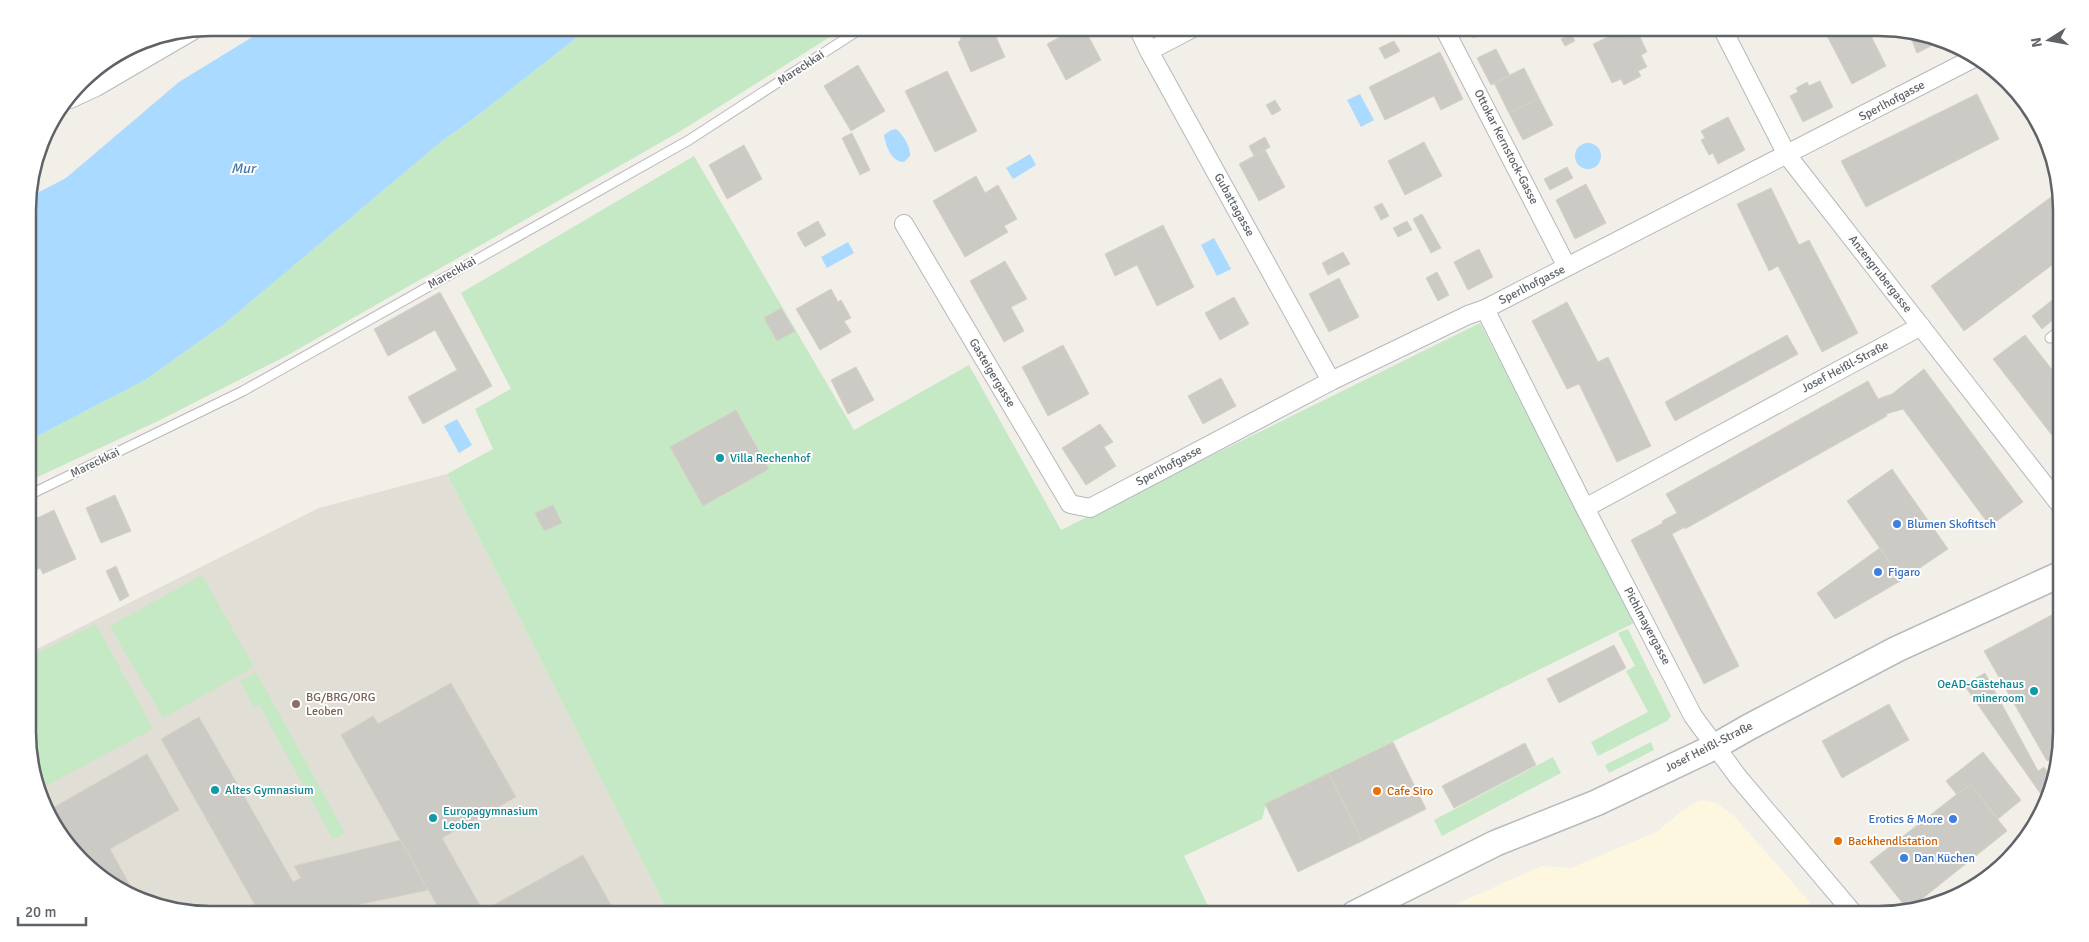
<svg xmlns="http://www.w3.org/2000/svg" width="2089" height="942" font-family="Signika,sans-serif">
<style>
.commercial{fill:#fef7e0}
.education{fill:#e1ded6}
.green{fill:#c5e8c5}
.water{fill:#aadaff}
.building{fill:#cccac5;stroke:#d6d1c6}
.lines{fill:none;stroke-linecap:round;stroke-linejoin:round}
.service-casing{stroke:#b5b8bc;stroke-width:11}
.minor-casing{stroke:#b5b8bc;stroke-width:20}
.secondary-casing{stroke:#b6babf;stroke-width:28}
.service{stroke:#fff;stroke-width:9}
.minor{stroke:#fff;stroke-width:18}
.secondary{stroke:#fff;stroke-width:25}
.culture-dot{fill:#0f9aa8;stroke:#fff;stroke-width:2}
.shop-dot{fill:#3f7fe0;stroke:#fff;stroke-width:2}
.education-dot{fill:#8d6e63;stroke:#fff;stroke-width:2}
.food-dot{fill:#e8710a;stroke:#fff;stroke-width:2}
.labels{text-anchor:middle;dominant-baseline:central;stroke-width:4;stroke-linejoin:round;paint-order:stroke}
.street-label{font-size:12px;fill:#5f6368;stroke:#fff}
.culture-label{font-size:12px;fill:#0d838f;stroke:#fff;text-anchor:start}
.shop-label{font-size:12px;fill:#366cbe;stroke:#fff;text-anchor:start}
.education-label{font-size:12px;fill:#785e54;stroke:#fff;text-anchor:start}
.food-label{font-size:12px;fill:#c56008;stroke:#fff;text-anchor:start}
.water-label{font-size:14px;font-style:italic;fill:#4174aa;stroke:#fff}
.rim{fill:none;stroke:#5f6368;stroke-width:2.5}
</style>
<rect width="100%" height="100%" fill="#f1efe8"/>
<!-- commercial -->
<path class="commercial" d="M1700 800 1717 803 1736 818 1820 914H1434L1542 866 1571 868 1658 831 1684 809Z"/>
<!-- education -->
<path class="education" d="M447 474 669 914H210L140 900 65 843 29 756V653L319 508Z"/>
<!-- green -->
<path class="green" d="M589 28H844L679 132 288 355 160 420 29 481 28 441 145 380 223 325 442 141 473 119Z
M694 156 854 430 969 365 1061 530 1480 323 1636 622 1266 804 1262 819 1184 856 1212 914H669L447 474 493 449 475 409 511 389 461 293Z
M202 575 254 667 163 718 110 626Z
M96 624 153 729 42 788 29 756V657Z
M1628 629 1671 716 1667 721 1598 756 1591 742 1648 712 1626 671 1635 666 1618 633Z
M256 672 345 833 333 839 259 705 254 707 240 681Z
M1651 742 1654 750 1609 773 1605 765Z
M1553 757 1561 773 1442 836 1434 820Z"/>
<!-- water -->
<path class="water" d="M267 28H589L473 119 442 141 223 325 145 380 28 441V198L66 178 179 82Z
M1360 94 1374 120 1361 127 1347 100Z
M896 129C903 134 911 148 910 156L904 162C891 162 886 146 884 135L891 130Z
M1575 156a13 13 0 1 1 26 0a13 13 0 1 1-26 0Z
M1030 154 1036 165 1013 179 1006 168Z
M1214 238 1231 269 1217 276 1201 245Z
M848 242 854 253 827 268 821 257Z
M457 419 472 445 459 453 444 426Z"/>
<!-- building -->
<path class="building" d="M956 28H992L1005 57 971 72 958 42 961 40Z
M1077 28H1084L1101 60 1066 80 1047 44Z
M1468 28H1493L1473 38Z
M1627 28 1632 38 1639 35 1647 52 1641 55 1647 67 1638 71 1641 76 1624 85 1621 79 1612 83 1593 44Z
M1823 28H1860L1865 36 1870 34 1886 66 1852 84Z
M1909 33 1943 40 1917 53Z
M1571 34 1575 41 1565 46 1561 39Z
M1394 41 1400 51 1385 59 1379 48Z
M1496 49 1510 76 1491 85 1477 58Z
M1440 52 1463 99 1441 110 1434 96 1385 120 1369 87Z
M858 65 885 111 851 131 824 86Z
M1524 68 1539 98 1509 113 1494 83Z
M947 71 977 131 935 152 905 91Z
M1820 81 1833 107 1803 122 1790 96 1798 92 1796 88 1807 82 1809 86Z
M1977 94 1999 139 1866 207 1841 161Z
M1539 98 1553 125 1523 140 1509 113Z
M1275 100 1281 110 1272 115 1266 105Z
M1728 117 1745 150 1718 164 1713 153 1709 155 1701 140 1705 138 1701 131Z
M852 133 870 170 860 175 842 138Z
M1265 137 1270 147 1254 156 1249 146Z
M1424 142 1442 176 1405 195 1388 161Z
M744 145 762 179 727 199 709 165Z
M1265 150 1285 187 1259 201 1239 164Z
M1567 167 1573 178 1550 190 1544 179Z
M976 176 985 193 998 185 1017 219 1004 226 1008 232 965 257 933 201Z
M1586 184 1606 223 1575 239 1556 200Z
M1771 188 1799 245 1809 240 1858 333 1822 352 1778 266 1769 271 1737 204Z
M2051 197 2060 209V259L1964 331 1931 286Z
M1382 203 1389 216 1381 220 1374 207Z
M1422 214 1441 248 1431 253 1413 219Z
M818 221 826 235 805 247 797 233Z
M1407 221 1412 230 1398 237 1393 228Z
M1163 225 1194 287 1157 306 1137 265 1115 276 1105 254Z
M1479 249 1493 277 1468 290 1454 262Z
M1343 252 1350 264 1328 275 1322 263Z
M1005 261 1027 299 1011 307 1024 331 1004 342 970 281Z
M1437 272 1449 295 1438 301 1426 278Z
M1339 278 1359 317 1329 332 1309 294Z
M831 289 838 302 841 300 851 318 844 321 851 332 820 350 796 309Z
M440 292 492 386 423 424 408 397 457 370 435 330 388 356 374 329Z
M2060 294V314L2042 329 2032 316Z
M1234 297 1249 324 1220 340 1205 313Z
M1567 302 1598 362 1608 357 1651 446 1617 462 1579 384 1567 389 1532 321Z
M781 308 795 331 777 341 764 318Z
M1787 335 1798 354 1675 421 1665 402Z
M2025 335 2061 381V447L1993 359Z
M1063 345 1089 394 1048 416 1022 367Z
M856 367 874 400 848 414 831 380Z
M1924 369 2023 502 1990 526 1903 409 1886 414 1887 416 1685 529V527L1672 534 1739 666 1704 684 1631 540 1663 523 1662 521 1677 513 1666 494 1868 381 1878 399 1892 394Z
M1221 378 1236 406 1203 424 1188 396Z
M736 410 769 469 703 506 670 447Z
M1100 424 1113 442 1104 447 1116 466 1086 485 1062 448Z
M1892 469 1948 549 1902 580 1847 501Z
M115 495 131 531 101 543 86 508Z
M553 505 562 523 544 531 535 513Z
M54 510 76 559 43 574 40 568 29 573V522Z
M1880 548 1902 580 1835 619 1817 593Z
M116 566 129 596 120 601 106 571Z
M2061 610V732L2057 756 2047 761 1984 651Z
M1614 645 1626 668 1559 703 1547 679Z
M1985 673 2038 771 2044 767 2052 779 2051 784 2040 793 1964 685Z
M451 683 516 797 442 838 483 911 583 855 616 914H442L341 735 373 716 378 724Z
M1889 704 1909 740 1842 778 1822 741Z
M199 717 293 882 301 878 294 866 401 840 428 890 342 908 330 914H255L259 912 161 739Z
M1393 742 1426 809 1362 841 1329 773Z
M1525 743 1536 765 1454 808 1442 786Z
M1983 752 2021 800 1998 819 1970 784 1957 795 1946 781Z
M147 754 179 810 110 849 137 898 65 843 51 809Z
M1329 773 1362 841 1298 872 1265 804Z
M1970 784 2007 831 1908 910 1870 862Z
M1621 907 1626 914H1611Z"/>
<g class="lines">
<!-- service casing -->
<g class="service-casing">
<path id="service" d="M2050 338 2060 330
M29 495 243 391 689 140 862 28"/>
</g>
<!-- minor casing -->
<g class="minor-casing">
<path id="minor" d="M1138 28 1149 51 1331 381
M1444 28 1567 267
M1722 28 1787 155 2061 506
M1149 51 1193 28
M70 99 96 87 192 31
M904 224 1070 504 1090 508 1331 381 1468 315 1485 309 1972 59
M1485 309 1585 508 1693 716 1738 777 1854 914
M1585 508 1921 326"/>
</g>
<!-- secondary casing -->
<g class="secondary-casing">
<path id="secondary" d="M1354 914 1496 843 1596 803 1714 747 1749 727 1897 649 2061 574"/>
</g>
<!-- service -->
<use href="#service" class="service"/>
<!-- minor -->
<use href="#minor" class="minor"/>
<!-- secondary -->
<use href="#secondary" class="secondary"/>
</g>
<!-- markers -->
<g class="culture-dot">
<circle cx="720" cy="458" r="5"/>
<circle cx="2034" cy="691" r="5"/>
<circle cx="215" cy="790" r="5"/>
<circle cx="433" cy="818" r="5"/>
</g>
<g class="shop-dot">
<circle cx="1897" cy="524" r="5"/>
<circle cx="1878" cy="572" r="5"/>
<circle cx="1953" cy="819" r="5"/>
<circle cx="1904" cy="858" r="5"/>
</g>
<circle class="education-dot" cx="296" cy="704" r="5"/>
<g class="food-dot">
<circle cx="1377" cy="791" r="5"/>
<circle cx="1838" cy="841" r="5"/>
</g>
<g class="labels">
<!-- street labels -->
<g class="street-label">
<text transform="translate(801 68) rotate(-33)">Mareckkai</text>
<text transform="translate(1892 101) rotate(-28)">Sperlhofgasse</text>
<text transform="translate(1506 147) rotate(63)">Ottokar Kernstock-Gasse</text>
<text transform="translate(1234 205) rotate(61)">Gubattagasse</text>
<text transform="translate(452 273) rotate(-29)">Mareckkai</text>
<text transform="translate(1880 274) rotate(52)">Anzengrubergasse</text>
<text transform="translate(1532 285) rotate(-27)">Sperlhofgasse</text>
<text transform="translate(1845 367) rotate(-28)">Josef Heißl-Straße</text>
<text transform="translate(992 373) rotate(59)">Gasteigergasse</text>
<text transform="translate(95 463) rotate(-26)">Mareckkai</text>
<text transform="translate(1169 466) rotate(-28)">Sperlhofgasse</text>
<text transform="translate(1647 626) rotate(62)">Pichlmayergasse</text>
<text transform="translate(1709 747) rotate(-27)">Josef Heißl-Straße</text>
</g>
<!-- culture labels -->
<g class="culture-label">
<text x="730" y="458">Villa Rechenhof</text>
<text x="2024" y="684" text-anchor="end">OeAD-Gästehaus<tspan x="2024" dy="14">mineroom</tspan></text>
<text x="225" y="790">Altes Gymnasium</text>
<text x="443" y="811">Europagymnasium<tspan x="443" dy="14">Leoben</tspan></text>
</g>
<!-- shop labels -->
<g class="shop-label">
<text x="1907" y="524">Blumen Skofitsch</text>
<text x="1888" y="572">Figaro</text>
<text x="1943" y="819" text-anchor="end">Erotics &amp; More</text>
<text x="1914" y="858">Dan Küchen</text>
</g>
<!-- education labels -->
<g class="education-label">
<text x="306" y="697">BG/BRG/ORG<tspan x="306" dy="14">Leoben</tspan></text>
</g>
<!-- food labels -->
<g class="food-label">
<text x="1387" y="791">Cafe Siro</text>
<text x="1848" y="841">Backhendlstation</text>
</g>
<!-- water labels -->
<g class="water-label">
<text x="243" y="168">Mur</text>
</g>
</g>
<!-- crop -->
<path d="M0 0H2089V942H0ZM210 36H1879A174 174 0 0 1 2053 210V732A174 174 0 0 1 1879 906H210A174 174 0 0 1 36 732V210A174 174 0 0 1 210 36Z" fill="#fff" fill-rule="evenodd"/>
<path class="rim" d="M210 36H1879A174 174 0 0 1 2053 210V732A174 174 0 0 1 1879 906H210A174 174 0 0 1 36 732V210A174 174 0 0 1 210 36Z"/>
<!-- north arrow -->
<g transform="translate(2049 40) rotate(259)" stroke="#ffffff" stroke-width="4" paint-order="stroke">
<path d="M0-4L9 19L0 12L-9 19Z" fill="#5f6368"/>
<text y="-8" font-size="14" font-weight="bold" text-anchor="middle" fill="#5f6368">N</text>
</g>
<!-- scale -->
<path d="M18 917v8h68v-8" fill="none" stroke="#5f6368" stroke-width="2.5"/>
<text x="25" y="917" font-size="15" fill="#5f6368" stroke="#ffffff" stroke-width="4" paint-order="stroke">20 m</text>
</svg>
